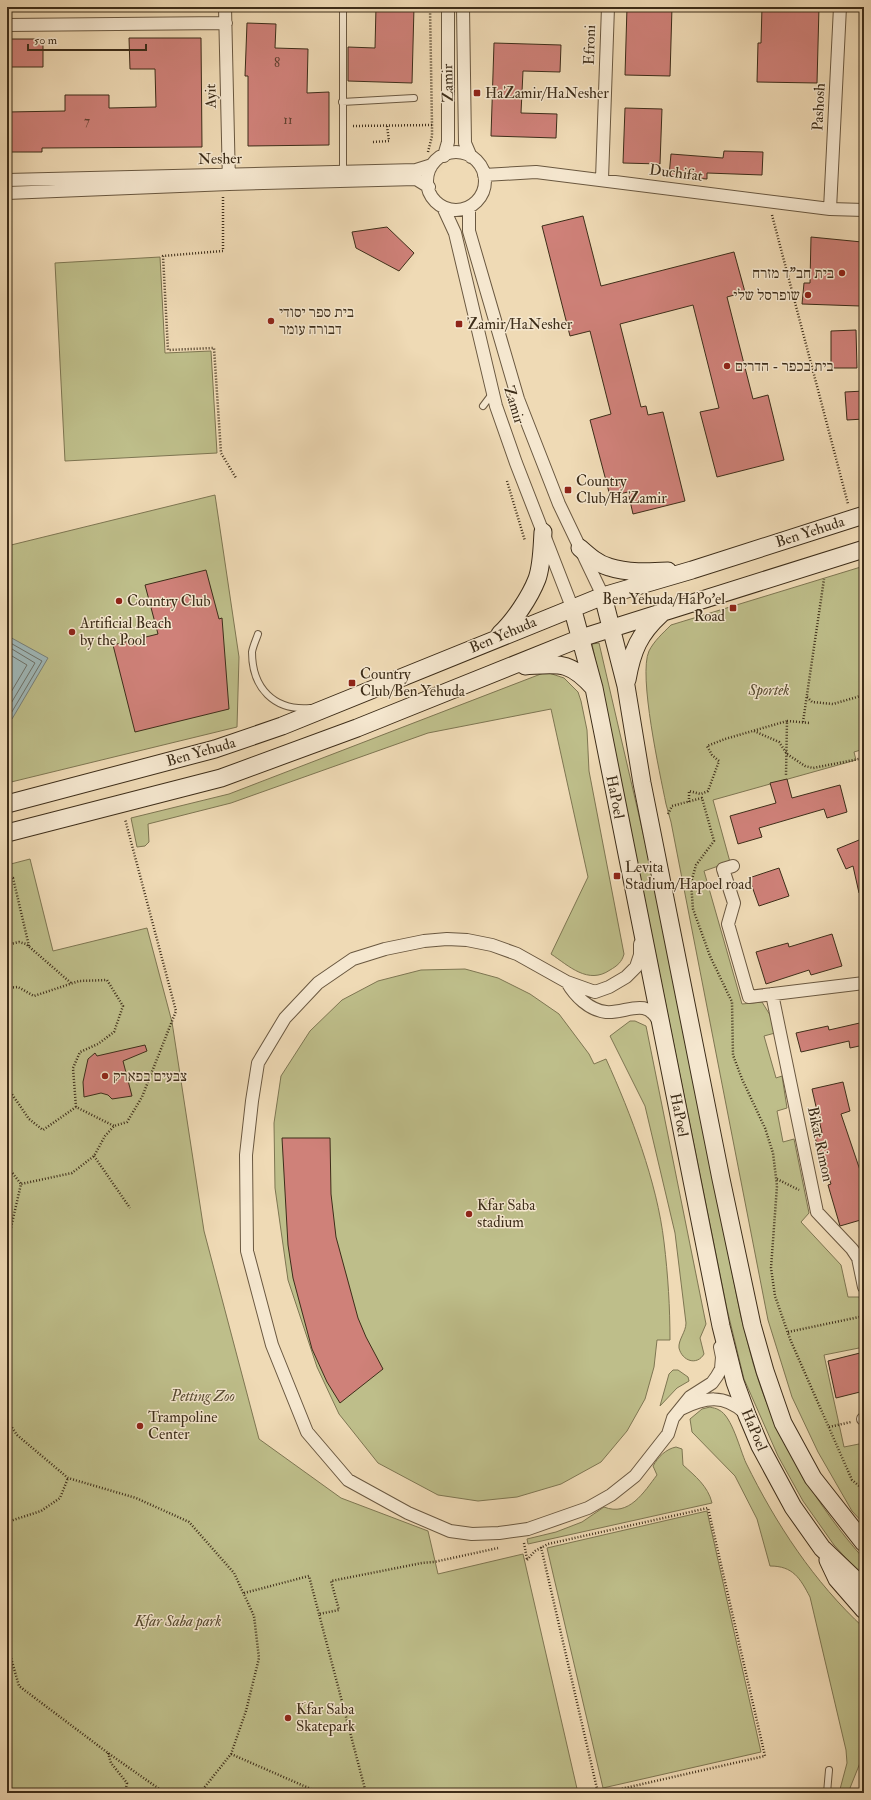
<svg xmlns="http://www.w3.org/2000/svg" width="871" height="1800" font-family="'IM FELL Double Pica','Frank Ruhl Libre',serif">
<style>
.green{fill:#bebe8a;stroke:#7e7652}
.water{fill:#9fb8b9;stroke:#788079}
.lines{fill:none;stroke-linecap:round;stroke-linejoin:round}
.shore{stroke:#6e7269;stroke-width:1}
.building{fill:#cf8179;stroke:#3d2d19}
.lane-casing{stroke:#6a5840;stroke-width:8}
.street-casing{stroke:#6a5840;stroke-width:14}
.secondary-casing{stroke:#3d2d19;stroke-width:19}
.path{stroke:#3d2d19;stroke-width:2.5;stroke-dasharray:1 2;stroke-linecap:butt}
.lane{stroke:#f5e7cf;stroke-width:6}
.street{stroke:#f5e7cf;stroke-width:12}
.secondary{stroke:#f5e7cf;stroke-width:17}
.poi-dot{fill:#8f2418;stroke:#f5e7cf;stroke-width:1.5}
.labels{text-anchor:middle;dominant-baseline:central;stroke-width:3;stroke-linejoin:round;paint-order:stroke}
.number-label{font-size:13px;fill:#624231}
.street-label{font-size:15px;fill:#3d2d19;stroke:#f5e7cf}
.poi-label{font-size:15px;fill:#3d2d19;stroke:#f5e7cf;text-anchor:start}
.park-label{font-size:15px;font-style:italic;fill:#574a30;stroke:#f5e7cf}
</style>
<rect width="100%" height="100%" fill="#efdab5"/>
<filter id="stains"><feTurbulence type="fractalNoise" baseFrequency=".005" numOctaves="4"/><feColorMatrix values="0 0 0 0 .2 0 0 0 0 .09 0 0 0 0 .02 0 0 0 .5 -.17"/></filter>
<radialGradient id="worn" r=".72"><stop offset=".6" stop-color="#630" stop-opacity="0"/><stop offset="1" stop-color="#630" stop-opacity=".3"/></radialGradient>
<!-- green -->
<path class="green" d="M160 257 165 353 211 351 217 453 65 461 55 263Z
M215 495 239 657 237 727 7 783V546Z
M864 566V749L854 752 856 760 713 800 730 862 704 871 742 1004 762 1002 770 1015 775 1033 764 1036 776 1078 782 1076 787 1108 777 1111 783 1142 794 1139 809 1213 801 1222 841 1265 848 1297H859L863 1311H864V1347L824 1355 844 1447 864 1443V1524L852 1511 818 1452 792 1397 768 1320 671 822 666 804C660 774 638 675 649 651 654 641 663 633 671 625Z
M599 643 646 846 741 1317C747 1338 751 1359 758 1379 780 1445 818 1507 864 1559V1578L834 1545 803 1501 778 1456 744 1379 727 1309 617 762 592 644Z
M546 672 564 678 578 692 581 701 587 730 589 771 624 954C622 962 617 966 610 970 588 985 569 966 551 954L588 877 551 709 428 733 231 803 148 824 149 842 145 846 137 847 131 818 229 794Z
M30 859 53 951 147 928 172 1022 204 1231 259 1439 341 1498 428 1531 438 1574 523 1554 578 1793H7V865Z
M465 969 498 978 530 994 559 1014 589 1054 594 1064 606 1059C631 1114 657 1182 664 1242 668 1275 670 1308 670 1340H657L654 1367 645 1399 627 1431 601 1462 561 1484 517 1497 478 1501 438 1495 378 1463 339 1414 317 1367 288 1280 275 1188 274 1123 281 1076 310 1031 342 1000 378 981 421 970Z
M630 1021H635L646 1026 706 1324 700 1338 704 1354C697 1366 682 1361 679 1348 678 1340 686 1332 686 1323L675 1233 645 1106 610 1036Z
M673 1370H678L688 1377 689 1381 677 1388 660 1406 669 1374Z
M710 1407C713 1408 716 1408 719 1410 732 1416 740 1450 746 1463 776 1524 814 1582 864 1628V1753L848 1793H839L847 1763 846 1750 810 1597C800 1578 793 1566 770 1566L757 1519 735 1476 692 1432 690 1419 702 1409Z
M676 1447 682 1449 683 1465C695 1476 708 1486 712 1503L528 1544 527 1539 556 1532 582 1522 604 1507C629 1517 644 1492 657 1475L653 1466C658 1457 666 1449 676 1447Z
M707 1511 761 1752 603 1788 547 1548Z"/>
<!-- water -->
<path class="water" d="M8 636 48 658 12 719 7 720Z"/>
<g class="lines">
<!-- shore -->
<path class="shore" d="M7 641 42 661 10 715 7 716
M7 646 35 663 7 710
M7 653 27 665 7 699"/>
</g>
<!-- building -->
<path class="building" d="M376 7H414L412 83 348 81V47L375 48Z
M627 7H672L670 76 625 75Z
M762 7H819L817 83 757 82 758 43H761Z
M247 23 276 24 275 48 308 49 307 93 329 92V145L248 146V76H245Z
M129 38H201L202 147 42 148V152H7V112L65 111V95H109V108L156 107 155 69H130Z
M7 39H43V67H7Z
M494 43 561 45 560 72 523 71 521 113 557 114 556 138 491 136Z
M625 108 662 109 660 164 623 163Z
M724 151 763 152 762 175 707 173V179L669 176 671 154 723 158Z
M583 216 601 286 734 252 745 292 727 297 753 399 768 395 784 460 717 477 700 412 719 408 693 305 620 324 641 407 646 406 648 415 663 412 685 501 633 514 628 492 610 496 590 420 611 414 590 331 570 336 542 226Z
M387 227 414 253 399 271 356 248 352 232Z
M811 237 862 242 860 306 802 304 804 283H810Z
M856 330 857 368H831V331Z
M864 391V419L847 420 845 392Z
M206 570 219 619 222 618 229 709 135 732 113 645 158 634 145 585Z
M787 779 792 798 840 785 847 812 827 818 824 809 759 828 762 837 738 844 730 816 776 803 770 783Z
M864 838V892L859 893 853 866 846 869 837 849Z
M779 868 789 896 759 906 749 878Z
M832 934 842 966 811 975 809 970 766 984 756 952 788 943 789 947Z
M864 1022V1045L850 1048 849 1041 801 1052 796 1033 828 1026 829 1030Z
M145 1045 147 1051 123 1061 132 1096 112 1099 108 1095 101 1093 84 1097 83 1082 88 1059 95 1053 97 1056Z
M843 1082 850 1111 841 1114 864 1182V1219L840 1226 828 1185 831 1184 814 1135 822 1133 812 1089Z
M282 1138H330L331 1194 336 1237 358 1318 366 1337 383 1369 340 1403 327 1382 312 1349 293 1278 288 1245Z
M864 1352V1391L836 1398 828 1361Z"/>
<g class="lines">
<!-- lane casing -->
<g class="lane-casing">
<path id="lane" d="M343 7V172
M342 102 414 98
M483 406 492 394
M258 634C256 640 253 646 252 652 252 688 274 711 310 708
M827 1793 829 1770"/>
</g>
<!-- street casing -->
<g class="street-casing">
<path id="street" d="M225 7 229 183
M463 7 465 143 471 157
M7 25 226 23
M427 181a29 29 0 1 1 58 0a29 29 0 1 1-58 0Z
M444 156 448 142V7
M484 175 536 172 830 209 864 210
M602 179 608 7
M7 180 416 170 432 165
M7 193 229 184 416 179 429 187
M443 207 455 233 496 406 516 463 572 607
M469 207V231L518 399 559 504 603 596
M830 209 840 7
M733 866 723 869 734 903 728 924 749 997 864 983
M640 944V955L636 967 626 977 609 987 595 992 567 982 517 954 492 945 467 940 447 939 424 941 385 949 353 959 318 983 285 1018 258 1063 252 1101 246 1155 247 1251 272 1345 307 1432 348 1480 408 1513 450 1531 472 1534 499 1533 528 1529 588 1508 611 1495 635 1476 668 1434 673 1418 690 1397 712 1383 717 1376 721 1369 722 1357 720 1347
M567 982C575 996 589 1010 606 1012 626 1014 646 996 659 1022
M772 994 817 1212 852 1249 858 1258 864 1287
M681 1409C705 1397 724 1394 745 1413
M863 1419H864"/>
</g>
<!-- secondary casing -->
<g class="secondary-casing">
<path id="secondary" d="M580 548C589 556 598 564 609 567 627 573 649 572 668 571
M603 596 626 686 642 783 721 1179 752 1325 765 1371 783 1423 813 1478 864 1543
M572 607 594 688 721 1326 735 1382 747 1415 760 1446 793 1507 822 1548 864 1588
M500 634C514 621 530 597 537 579 542 565 542 547 543 532
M525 666C559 664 569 660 594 688
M627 680C632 651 639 634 661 614
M7 804 215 749 282 726 603 596 692 570 864 515
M7 833 221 778 357 728 581 638 864 549
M828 1560 837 1579 864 1610"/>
</g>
<!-- path -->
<path class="path" d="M353 126 432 125
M373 142 389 141 387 126
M428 152 432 136V125L430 7
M223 197V251L163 256 168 350 214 348 221 453 236 478
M772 215 848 504
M507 481 525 541
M807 697 812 702 833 704 864 695
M787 721 810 723
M803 722 824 579
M754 731 779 742 787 754 805 766 813 768 864 758
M689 802V791L701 794 708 791 719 761 712 755 707 746 725 739 787 721 786 775
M668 814 672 806 702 798 714 841 696 865 691 883 693 909 710 956 732 1002 733 1055 742 1079 765 1128 773 1153 777 1186 771 1268 775 1296 790 1339 852 1480 864 1490
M7 879 13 878 29 946
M7 945 19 942 26 944 71 983
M7 988 18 987 34 996 79 981 107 980 123 1006 114 1032 98 1044 80 1052 73 1068 76 1107
M7 1087 29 1119 43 1130 76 1107 114 1126
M94 1156 130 1208
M7 1166 21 1184
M777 1179 799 1190
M7 1245 21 1184 72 1173 94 1156 105 1136 114 1126 127 1122 142 1097 176 1011 125 819
M788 1332 864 1316
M7 1420 17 1435 68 1478 136 1498 189 1522 234 1573 254 1616 259 1658 246 1711 231 1754 200 1793
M829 1427 851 1422
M7 1522 41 1511 60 1498 68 1478
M524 1543 527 1559
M541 1547 598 1793
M527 1560 535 1551 548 1544 708 1508 765 1756 603 1793
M244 1593 309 1576 319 1614
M7 1644 19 1686 108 1753 165 1793
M7 1660 11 1659
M108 1753 111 1763 127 1783 125 1793
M231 1754 320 1793
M366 1793 319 1614 339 1610 331 1581 422 1563 434 1562 498 1548"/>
<!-- lane -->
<use href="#lane" class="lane"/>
<!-- street -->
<use href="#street" class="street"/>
<!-- secondary -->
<use href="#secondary" class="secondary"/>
</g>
<!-- markers -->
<g class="poi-dot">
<rect x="473" y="89" width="8" height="8" rx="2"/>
<circle cx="842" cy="273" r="4"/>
<circle cx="808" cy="295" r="4"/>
<circle cx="271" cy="321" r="4"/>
<rect x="455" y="320" width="8" height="8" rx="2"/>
<circle cx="727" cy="366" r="4"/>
<rect x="564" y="486" width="8" height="8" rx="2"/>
<circle cx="119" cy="601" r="4"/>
<rect x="729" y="604" width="8" height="8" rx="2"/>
<circle cx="72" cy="632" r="4"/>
<rect x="348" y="679" width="8" height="8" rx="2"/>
<rect x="613" y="872" width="8" height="8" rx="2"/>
<circle cx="105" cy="1076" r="4"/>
<circle cx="469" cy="1214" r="4"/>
<circle cx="140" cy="1426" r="4"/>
<circle cx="288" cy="1718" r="4"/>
</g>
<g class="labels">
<!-- number labels -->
<g class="number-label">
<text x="277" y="63">8</text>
<text x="288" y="120">11</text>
<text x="87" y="121">7</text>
</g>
<!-- street labels -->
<g class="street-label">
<text transform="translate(590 45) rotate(-88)">Efroni</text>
<text transform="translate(448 83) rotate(-91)">Zamir</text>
<text transform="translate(211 96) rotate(-91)">Ayit</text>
<text transform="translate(819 107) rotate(-87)">Pashosh</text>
<text transform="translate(220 159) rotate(-1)">Nesher</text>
<text transform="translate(676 173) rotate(7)">Duchifat</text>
<text transform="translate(514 405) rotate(73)">Zamir</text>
<text transform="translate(810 532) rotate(-18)">Ben Yehuda</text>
<text transform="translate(503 635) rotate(-23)">Ben Yehuda</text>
<text transform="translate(201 752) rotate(-16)">Ben Yehuda</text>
<text transform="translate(615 797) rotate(79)">HaPoel</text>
<text transform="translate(679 1115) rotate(79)">HaPoel</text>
<text transform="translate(820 1144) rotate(78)">Bikat Rimon</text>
<text transform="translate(754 1430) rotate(67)">HaPoel</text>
</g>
<!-- poi labels -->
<g class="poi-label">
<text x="485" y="93">HaZamir/HaNesher</text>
<text x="834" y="273" text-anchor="end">בית חב"ד מזרח</text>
<text x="800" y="295" text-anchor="end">שופרסל שלי</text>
<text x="279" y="312">בית ספר יסודי<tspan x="279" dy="17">דבורה עומר</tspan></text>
<text x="467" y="324">Zamir/HaNesher</text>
<text x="735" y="366">בית בכפר - הדרים</text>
<text x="576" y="481">Country<tspan x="576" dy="17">Club/HaZamir</tspan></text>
<text x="725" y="599" text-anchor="end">Ben Yehuda/HaPo'el<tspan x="725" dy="17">Road</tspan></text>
<text x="127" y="601">Country Club</text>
<text x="80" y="623">Artificial Beach<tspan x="80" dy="17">by the Pool</tspan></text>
<text x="360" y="674">Country<tspan x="360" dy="17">Club/Ben Yehuda</tspan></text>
<text x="625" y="867">Levita<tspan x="625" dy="17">Stadium/Hapoel road</tspan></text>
<text x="113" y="1076">צבעים בפארק</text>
<text x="477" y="1205">Kfar Saba<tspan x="477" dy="17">stadium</tspan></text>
<text x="148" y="1417">Trampoline<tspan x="148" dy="17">Center</tspan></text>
<text x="296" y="1709">Kfar Saba<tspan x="296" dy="17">Skatepark</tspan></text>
</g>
<!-- park labels -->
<g class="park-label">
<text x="769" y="690">Sportek</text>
<text x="203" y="1396">Petting Zoo</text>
<text x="178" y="1621">Kfar Saba park</text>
</g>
</g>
<!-- margin -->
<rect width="871" height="1800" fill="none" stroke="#efdab5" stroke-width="24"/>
<rect x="8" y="8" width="855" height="1784" fill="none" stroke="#3d2d19" stroke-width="2"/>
<rect x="12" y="12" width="847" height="1776" fill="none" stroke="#3d2d19"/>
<!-- scale -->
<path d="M28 44v6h118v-6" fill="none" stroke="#3d2d19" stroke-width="2"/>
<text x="34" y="44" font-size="12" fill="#3d2d19" stroke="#f5e7cf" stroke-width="3" paint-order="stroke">50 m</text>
<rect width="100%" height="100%" filter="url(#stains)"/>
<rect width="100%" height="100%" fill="url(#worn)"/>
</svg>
